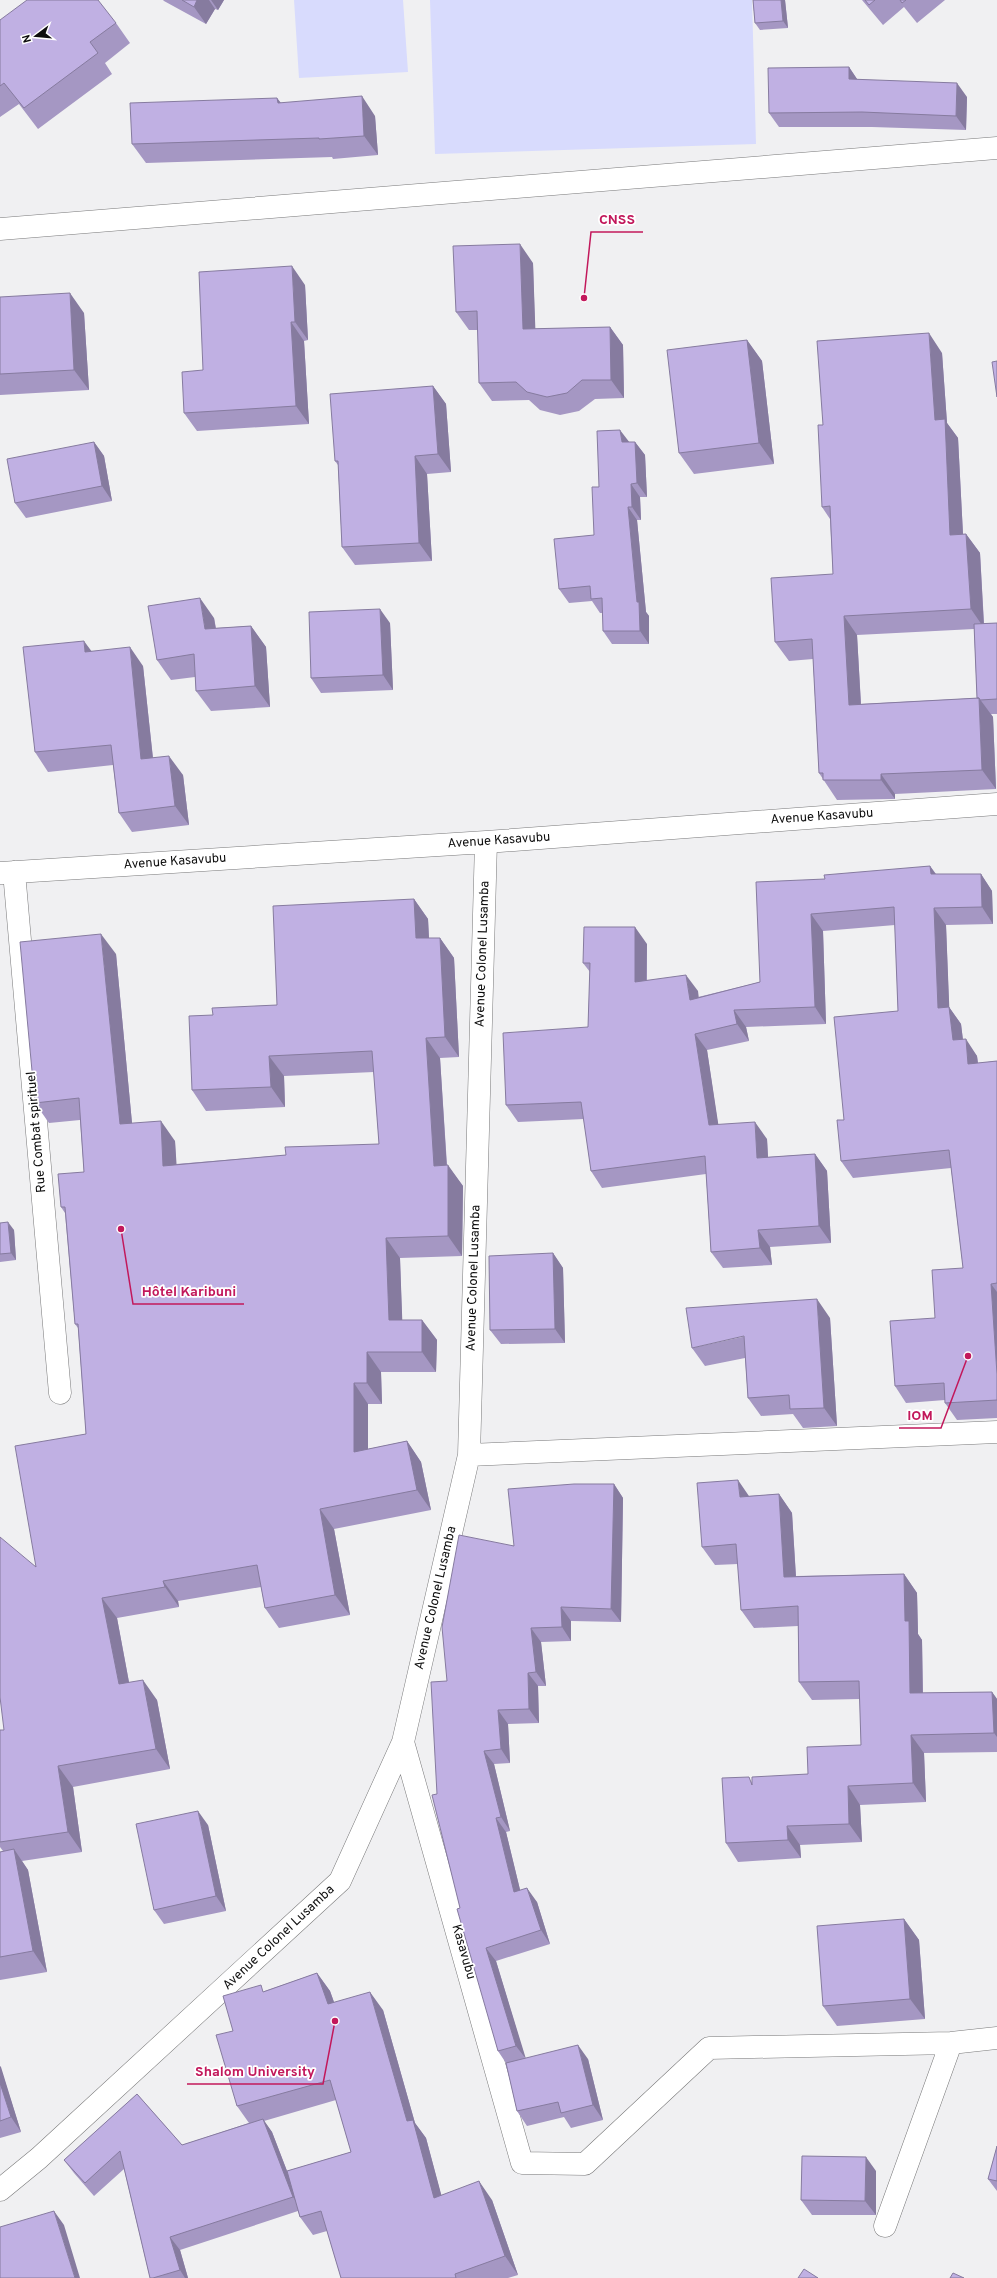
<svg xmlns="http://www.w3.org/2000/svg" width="997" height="2278" font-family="Overpass,sans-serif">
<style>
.green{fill:#d8dbfd}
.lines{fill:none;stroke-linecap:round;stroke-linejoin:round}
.minor-casing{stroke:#79797a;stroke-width:23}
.minor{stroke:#fff;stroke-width:22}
.wall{fill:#a597c3;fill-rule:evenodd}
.shaded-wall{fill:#867b9f}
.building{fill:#c0b0e3;stroke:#867b9f}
.labels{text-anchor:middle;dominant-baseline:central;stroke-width:3.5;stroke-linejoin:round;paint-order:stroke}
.street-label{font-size:13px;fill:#0d0d0d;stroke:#fff}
.leader{fill:none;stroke:#c2185b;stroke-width:1.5}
.callout-dot{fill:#c2185b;stroke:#fff;stroke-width:1.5}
.callout-label{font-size:14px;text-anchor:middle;font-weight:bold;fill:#c2185b;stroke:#fff;stroke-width:3.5;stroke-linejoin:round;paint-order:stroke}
</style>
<rect width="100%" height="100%" fill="#f0f0f2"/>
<!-- green -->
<path class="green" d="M294 0H403L408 72 299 78Z
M430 0H752L756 144 435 154Z"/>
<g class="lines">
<!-- minor casing -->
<g class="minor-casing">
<path id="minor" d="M0 229 997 148
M14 872 60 1393
M0 873 486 842 997 804
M469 1455 997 1432
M403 1742 522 2163 585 2164 709 2048 951 2043 997 2038
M0 2190 39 2158 340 1881 403 1742 469 1455 486 842
M885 2226 951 2043"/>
</g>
<!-- minor -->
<use href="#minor" class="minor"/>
</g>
<!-- wall -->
<path class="wall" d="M163 0H224L218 10 215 9 206 24 164 1Z
M753 0H785L788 28 760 30 755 23Z
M862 0H945L917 23 904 7 883 25Z
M0 20 116 23 130 43 105 63 112 74 38 129 19 104 0 117Z
M849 67 857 79 967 97 966 130 872 127H779L769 113Z
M277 98 281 103 375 116 378 155 333 159 332 157 146 163 132 144Z
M533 263 535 329 610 327 623 345 624 398 595 399 579 411 560 415 540 410 529 400 492 401 479 383 478 330H469L456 312Z
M305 285 308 340 304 341 309 424 197 431 184 413 203 370Z
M0 297 84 313 89 390 0 395Z
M747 340 762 361 774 464 694 474 679 453Z
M942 353 947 423 958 438 963 534H966L980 553 984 623H997V714H991L993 717 996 789 895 794V799H891L837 800 819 773 813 659 789 661 775 642 833 574 830 519 822 507 823 425ZM974 629 977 698 861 704 857 635Z
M433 386 446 404 451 472 427 474 432 561 355 565 342 547 338 465 335 461Z
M94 442 104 456 112 501 26 518 15 503Z
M629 442H635L645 455 647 497H640L641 520H637L646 612 649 616V644H612L603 631V613H600L592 601 569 603 559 589 594 535 599 487Z
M214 618 216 628 251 626 266 647 270 707 211 711 196 691 195 677 171 680 157 660Z
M390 623 393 690 321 693 311 678Z
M91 651 143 666 153 758 183 775 189 825 132 832 119 813 113 765 48 772 35 752Z
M930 866 936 874H981L992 891 993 924 946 925 949 1007 961 1024 963 1040 977 1056 978 1063 997 1061V1418L957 1420 945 1403V1400L906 1403 895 1386 935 1318 963 1268 951 1168 853 1178 841 1161 844 1120 898 1011 895 925 823 931 826 1024 746 1027 749 1041 707 1050 718 1125 767 1139 768 1157 815 1154 827 1171 831 1243 770 1247 772 1265 723 1268 711 1252 706 1174 602 1188 591 1171 584 1119 518 1122 506 1105 588 1027 590 972 583 963 647 944V980L698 991V997L760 982 825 879Z
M414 899 428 919 429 938H440L454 958 459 1057 440 1058 447 1165 463 1186 462 1256 400 1258 402 1320H422L437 1340 436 1372H381L382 1404H368V1449L407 1441 421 1462 431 1510 334 1529 350 1615 279 1628 265 1608 261 1587 178 1601 179 1607 117 1618 129 1682 157 1700 170 1769 73 1787 82 1852 22 1861 28 1870 47 1972 0 1980V1852L3 1851 0 1847V1730H4L36 1567 86 1434 78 1328 75 1324 65 1213 61 1207 84 1172 80 1120 49 1123 35 1103 116 954 132 1123 175 1141 176 1164 286 1155 379 1144 374 1072 284 1076 285 1107 206 1111 192 1090 213 1015 277 1005Z
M0 1223 14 1230 16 1260 0 1262Z
M553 1253 563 1268 565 1343 501 1344 490 1330Z
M830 1318 837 1426 803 1428 793 1414 761 1416 748 1398 745 1358 705 1366 692 1348Z
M614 1484 623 1498 621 1622 571 1621V1641L541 1642 546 1686H538L539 1723 508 1724 510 1763 494 1764 510 1831 506 1832 520 1890 537 1902 550 1944 496 1961 525 2058 588 2059 603 2120 571 2128 564 2117 527 2126 517 2111 506 2063 498 2051 460 1908 437 1794 447 1681 514 1546Z
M779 1494 792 1513 796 1576 904 1574 917 1593 918 1634 922 1640 923 1693 992 1692 997 1699V1752L924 1753 926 1802 860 1805 862 1842 800 1845 801 1858 738 1862 726 1843 752 1781 808 1774 861 1745 860 1699 812 1700 799 1682 798 1626 754 1628 741 1610 738 1564 715 1565 702 1547 749 1496Z
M208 1825 226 1911 164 1924 154 1910Z
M904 1919 919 1940 925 2019 837 2026 823 2006Z
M317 1973 330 1991 334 2002 383 2010 415 2123 426 2138 441 2195 492 2200 518 2275 508 2278H341L327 2231 313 2235 300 2217 298 2211 180 2250 188 2278H150L124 2169 94 2196 74 2173 64 2160 137 2094 182 2145 249 2123 237 2106 233 2031 265 1991ZM336 2100 351 2152 287 2171 272 2132 264 2121Z
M0 2066 21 2132 0 2138Z
M997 2146V2191L988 2179Z
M876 2171V2215H812L801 2200Z"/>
<!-- shaded-wall -->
<path class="shaded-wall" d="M197 0H209L215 9 206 24 194 7Z
M211 0H224L218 10Z
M781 0H785L788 28 783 21Z
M849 67 859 82 849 79Z
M957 83 967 97 966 130 956 116Z
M362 96 375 116 378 155 364 136Z
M277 98 291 117 278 103Z
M520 244 533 263 536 347 523 329Z
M292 266 305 285 308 340 295 322Z
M70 293 84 313 89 390 74 370Z
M291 322 304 341 309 424 296 406Z
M610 327 623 345 624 398 611 380Z
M929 333 942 353 947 423 958 438 964 554 950 535 935 420Z
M747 340 762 361 774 464 759 443Z
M433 386 446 404 451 472 438 454Z
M620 430 630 443 622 442Z
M94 442 104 456 112 501 102 486Z
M635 442 645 455 647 497 637 483Z
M415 456 427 474 432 561 419 543Z
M631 484 640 497 641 520 632 507Z
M628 507 637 520 646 612 649 616V644L640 631Z
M966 534 980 553 984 628 971 609Z
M200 598 214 618 219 650 205 629Z
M380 609 390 623 393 690 383 675Z
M844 616 857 635 862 724 849 705Z
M251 626 266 647 270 707 255 686Z
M84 641 98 660 85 652Z
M130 647 143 666 155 778 141 759Z
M979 698 993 717 996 789 982 770Z
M169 756 183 775 189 825 175 806Z
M881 774 895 794V799L881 780Z
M930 866 942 883 931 874Z
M981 874 992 891 993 924 982 907Z
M414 899 428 919 430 959 416 938Z
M934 908 946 925 950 1025 938 1008Z
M811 914 823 931 826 1024 815 1007Z
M635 927 647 944 646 999 635 982Z
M101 934 116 954 134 1144 120 1124Z
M440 938 454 958 459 1057 445 1037Z
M686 975 698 991 701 1016 690 1000Z
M949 1007 961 1024 965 1057 953 1040Z
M734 1010 746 1027 749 1041 737 1024Z
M695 1034 707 1050 721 1142 709 1125Z
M426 1038 440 1058 448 1186 434 1166Z
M966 1039 977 1056 980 1081 968 1064Z
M269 1056 284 1076 285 1107 271 1087Z
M161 1121 175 1141 178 1186 163 1166Z
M755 1122 767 1139 769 1175 757 1158Z
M815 1154 827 1171 831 1243 819 1226Z
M448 1165 463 1186 462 1256 448 1236Z
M8 1222 14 1230 16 1260 11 1253Z
M758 1230 770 1247 772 1265 760 1248Z
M386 1238 400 1258 403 1340 389 1320Z
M553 1253 563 1268 565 1343 555 1329Z
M991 1284 997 1292V1374Z
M817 1299 830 1318 837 1426 824 1408Z
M422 1320 437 1340 436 1372 422 1352Z
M367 1352 381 1372 382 1404 367 1383Z
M354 1383 368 1404V1472L354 1452Z
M407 1441 421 1462 431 1510 417 1490Z
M738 1480 751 1499 740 1497Z
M614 1484 623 1498 621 1622 611 1609Z
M779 1494 792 1513 797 1595 784 1577Z
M320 1509 334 1529 350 1615 335 1595Z
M904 1574 917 1593 918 1634 922 1640 923 1712 910 1693 905 1621Z
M163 1581 178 1601 179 1607 165 1587Z
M102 1598 117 1618 133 1704 119 1684Z
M561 1607 571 1621V1641L562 1627Z
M531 1628 541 1642 546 1686 536 1672Z
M528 1673 538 1686 539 1723 529 1709Z
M143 1680 157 1700 170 1769 156 1749Z
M992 1692 997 1699V1737L994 1733Z
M498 1710 508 1724 510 1763 501 1749Z
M911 1735 924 1753 926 1802 913 1783Z
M484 1751 494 1764 510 1831 501 1817Z
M58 1766 73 1787 82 1852 68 1832Z
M848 1786 860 1805 862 1842 849 1824Z
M198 1811 208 1825 226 1911 216 1896Z
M496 1818 506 1832 524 1906 514 1892Z
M787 1826 800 1845 801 1858 788 1840Z
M14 1849 28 1870 47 1972 33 1951Z
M527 1888 537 1902 550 1944 541 1930Z
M904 1919 919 1940 925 2019 910 1999Z
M486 1948 496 1961 526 2059 516 2046Z
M317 1973 330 1991 341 2022 328 2004Z
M370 1992 383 2010 415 2123 426 2138 447 2216 434 2198 407 2121Z
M578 2045 588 2059 603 2120 593 2105Z
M0 2066 1 2067 21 2132 11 2117 0 2083Z
M263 2119 272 2132 302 2210 293 2197Z
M866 2157 876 2171V2215L865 2201Z
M479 2181 492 2200 518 2275 505 2256Z
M54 2211 64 2225 80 2278H75Z
M170 2237 180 2250 188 2278H185L180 2270Z"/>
<!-- building -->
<path class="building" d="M27 0H98L116 23 90 42 98 53 24 108 4 83 0 86V20Z
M182 0H197L194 7Z
M753 0H781L783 21 755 23Z
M865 0H875L869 5Z
M900 0H906L902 3Z
M849 67V79L957 83 956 116 862 112 769 113 768 68Z
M362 96 364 136 319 139V138L132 144 130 103 277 98 278 103Z
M520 244 523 329 610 327 611 380H582L567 393 547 397 527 392 516 382 479 383 477 311 456 312 453 246Z
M292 266 295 322H291L296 406 184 413 182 372 203 370 199 272Z
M70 293 74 370 0 374V297Z
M929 333 935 420 945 419 950 535 966 534 971 609 844 616 849 705 979 698 982 770 881 774V780H823V773H819L812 639 775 642 771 578 833 574 830 506 822 507 818 425H823L817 341Z
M747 340 759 443 679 453 667 350Z
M997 361V397L992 362Z
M433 386 438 454 415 456 419 543 342 547 338 461H335L330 394Z
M620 430 622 442H635L637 483 631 484 632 507H628L637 602H639L640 631H603L602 598 591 599 590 586 559 589 554 539 594 535 592 487H599L597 431Z
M94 442 102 486 15 503 7 459Z
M200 598 205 629 251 626 255 686 196 691 194 654 157 660 148 606Z
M380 609 383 675 311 678 309 612Z
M997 623V699L980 700 979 698H977L974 624Z
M84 641 85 652 130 647 141 759 169 756 175 806 119 813 111 745 35 752 23 647Z
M930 866 931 874H981L982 907 934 908 938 1008 949 1007 953 1040 966 1039 968 1064 997 1061V1283L991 1284 997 1374V1400L945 1403 944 1383 895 1386 890 1321 935 1318 932 1270 963 1268 949 1150 841 1161 837 1120H844L834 1017 898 1011 894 907 811 914 815 1007 734 1010 737 1024 695 1034 709 1125 755 1122 757 1158 815 1154 819 1226 758 1230 760 1248 711 1252 705 1156 591 1171 581 1102 506 1105 503 1033 588 1027 590 963H583L584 927H635V982L686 975 690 1000 760 982 756 882 825 879 824 875Z
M414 899 416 938H440L445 1037 426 1038 434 1166 448 1165V1236L386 1238 389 1320H422V1352H367V1383H354V1452L407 1441 417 1490 320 1509 335 1595 265 1608 257 1565 163 1581 165 1587 102 1598 119 1684 143 1680 156 1749 58 1766 68 1832 0 1842V1730H4L0 1697V1537L36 1567 15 1446 86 1434 78 1324H75L65 1207H61L58 1174 84 1172 79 1098 35 1103 20 942 101 934 120 1124 161 1121 163 1166 286 1155 285 1147 379 1144 372 1051 269 1056 271 1087 192 1090 189 1016 213 1015 212 1008 277 1005 273 906Z
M8 1222 11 1253 0 1254V1223Z
M553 1253 555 1329 490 1330 489 1256Z
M817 1299 824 1408 790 1409 789 1395 748 1398 744 1336 692 1348 686 1308Z
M738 1480 740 1497 779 1494 784 1577 904 1574 905 1621H909L910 1693 992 1692 994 1733 911 1735 913 1783 848 1786 849 1824 787 1826 788 1840 726 1843 722 1778 749 1777 752 1785V1777L808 1774 807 1747 861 1745 859 1681 799 1682 798 1606 741 1610 736 1544 702 1547 697 1483Z
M574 1484H614L611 1609 561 1607 562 1627 531 1628 536 1672 528 1673 529 1709 498 1710 501 1749 484 1751 501 1817 496 1818 514 1892 527 1888 541 1930 486 1948 516 2046 498 2051 457 1909 460 1908 432 1795 437 1794 431 1682 447 1681 442 1627 459 1535 514 1546 508 1489Z
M198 1811 216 1896 154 1910 136 1824Z
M14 1849 33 1951 0 1957V1852Z
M904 1919 910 1999 823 2006 817 1926Z
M317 1973 328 2004 370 1992 407 2121 413 2120 434 2198 479 2181 505 2256 455 2274 456 2278H341L321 2211 300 2217 287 2171 351 2152 330 2080 237 2106 216 2035 233 2031 223 1996 261 1985 263 1992Z
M578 2045 593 2105 561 2113 558 2102 517 2111 506 2063Z
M0 2083 11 2117 0 2121Z
M137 2094 182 2145 263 2119 293 2197 170 2237 180 2270 153 2278H150L120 2151 85 2183 64 2160Z
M997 2146V2181L988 2179Z
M802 2156 866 2157 865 2201 801 2200Z
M54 2211 75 2278H0V2227Z
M804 2269 818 2278H798Z
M953 2273 964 2278H950Z"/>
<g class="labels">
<!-- street labels -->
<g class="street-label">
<text transform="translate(822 817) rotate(-4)">Avenue Kasavubu</text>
<text transform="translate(499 841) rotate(-4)">Avenue Kasavubu</text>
<text transform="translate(175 862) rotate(-4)">Avenue Kasavubu</text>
<text transform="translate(483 954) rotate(-88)">Avenue Colonel Lusamba</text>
<text transform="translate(37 1132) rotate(-95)">Rue Combat spirituel</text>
<text transform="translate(474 1278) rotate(-88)">Avenue Colonel Lusamba</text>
<text transform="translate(436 1598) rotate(-77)">Avenue Colonel Lusamba</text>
<text transform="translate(279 1938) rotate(-43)">Avenue Colonel Lusamba</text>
<text transform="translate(463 1952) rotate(74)">Kasavubu</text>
</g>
</g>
<!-- callouts -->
<path class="leader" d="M584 298L591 232H643M121 1229L133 1304H244M968 1356L941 1428H899M335 2021L323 2084H187"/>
<g class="callout-dot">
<circle cx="584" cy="298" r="4"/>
<circle cx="121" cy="1229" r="4"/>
<circle cx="968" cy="1356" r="4"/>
<circle cx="335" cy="2021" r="4"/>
</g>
<g class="callout-label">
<text x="617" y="224">CNSS</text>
<text x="189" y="1296">Hôtel Karibuni</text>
<text x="920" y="1420">IOM</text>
<text x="255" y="2076">Shalom University</text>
</g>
<!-- north arrow -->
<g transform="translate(36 36) rotate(254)" stroke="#ffffff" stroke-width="3" paint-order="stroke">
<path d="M0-3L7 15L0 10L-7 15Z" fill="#0d0d0d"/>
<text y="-6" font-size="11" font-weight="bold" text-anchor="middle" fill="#0d0d0d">N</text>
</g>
</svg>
